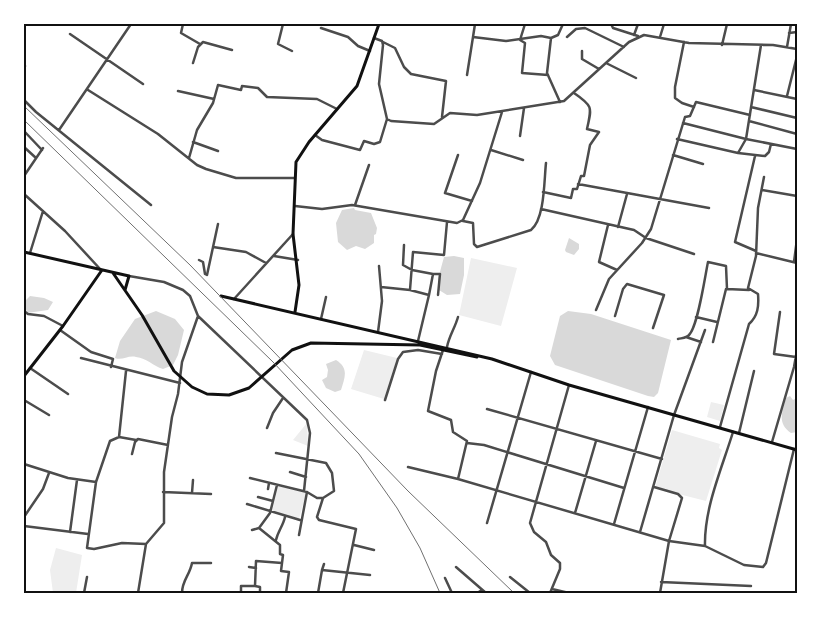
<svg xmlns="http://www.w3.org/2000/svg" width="821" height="617" font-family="Barlow,sans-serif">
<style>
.green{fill:#eee}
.water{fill:#d9d9d9}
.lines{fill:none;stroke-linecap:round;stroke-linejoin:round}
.minor{stroke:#4c4c4c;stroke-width:2.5}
.secondary{stroke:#111;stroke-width:3}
.rail{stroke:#707070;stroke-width:1}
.neatline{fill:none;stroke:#111;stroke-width:2}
</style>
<rect width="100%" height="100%" fill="#fff"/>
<!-- green -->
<path class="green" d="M471 258 517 268 501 326 459 315Z
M364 350 397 358 384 399 351 389Z
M711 402 724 405 720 421 707 417Z
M307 423 308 446 293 440Z
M672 430 720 444 719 448 722 450 706 501 655 488Z
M278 486 306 493 299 519 272 512Z
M56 548 82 555 76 593H53L50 570Z"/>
<!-- water -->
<path class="water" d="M354 208 355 210 371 213 377 228 376 234 374 235V243L365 249 356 246 347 250 338 242 336 223 342 210Z
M569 238 579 244V249L574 255 566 252 565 250Z
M454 256 464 258V275L460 294 447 295 439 290 438 279 444 257Z
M30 296 44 298 53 302 48 310 27 313 24 302Z
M156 311 175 319 184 330 178 355 173 365 163 369C153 366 147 358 136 357 128 355 122 361 115 358L120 341 135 319Z
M568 311 591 314 671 340 658 393 654 397 648 396 555 365 550 356 560 316Z
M336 360C349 368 345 377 341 390L335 392 326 388 322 380 327 377 328 370 326 364Z
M790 396 793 400 797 398V432L791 433C777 423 782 413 786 398Z"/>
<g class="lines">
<!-- minor -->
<path class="minor" d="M183 24 181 33 200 44
M283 24 278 44 292 51
M525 24 520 40 525 43 522 73 548 75
M611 24 613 28 638 36
M321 28 348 37 358 46 370 51
M789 33 797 32
M70 34 143 84
M634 35 638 24
M473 37 475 24
M567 37 576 29 585 28 624 47
M660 37 664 24
M374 38 382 41 383 45 379 84 387 119 391 121 434 124 450 113 477 115 564 101 629 42 644 35 689 43 773 45 797 49
M551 38 547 73 560 102
M383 42 395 48 404 67 411 74 446 81 442 117
M684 42 675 87V98L682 103 694 107
M722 45 727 24
M787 47 791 24
M582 51V59L599 69
M193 63 198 47 203 42 232 50
M606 63 636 78
M24 70 25 66
M467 75 473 37 506 41 541 36 551 38 558 35 563 24
M88 90 158 134 197 165 206 169 236 178H294
M754 90 797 99
M178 91 214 99
M787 96 797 56
M24 100 36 112 151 205
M751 107 797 118
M749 121 797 134
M683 123 746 139 797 149
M59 130 131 24
M24 131 42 150
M315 135 322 140 360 150 364 141 374 144 380 142 387 119
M520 136 524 108
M677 139 738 153 746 139 761 45
M193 142 218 151
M24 147 36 158
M491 150 523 160
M738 153 765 156 769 152 771 144
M458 155 445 193 472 201
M673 155 703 164
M755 156 735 242 756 251
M189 158 197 130 213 103 218 85 241 90 242 86 258 88 267 97 317 99 337 109
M24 176 43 148
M578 184 709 208
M762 190 797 196
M543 192 571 198 573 189H577L581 176H584L590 145 599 132 587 129C592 107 593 106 574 93
M24 194 65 231 101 270
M355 205 369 165
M295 206 322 209 352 205 457 223 463 220 480 183 502 112
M541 209 634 230 646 238 694 254
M463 221 473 223 474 244 477 247 531 230C545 219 544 180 546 163
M608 225 599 262 617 270
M618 227 627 194
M404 245 403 265 412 270 433 274 429 295
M213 247 246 252 266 263
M30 253 43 211
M756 253 797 263
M274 256 298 260
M199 260 203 262 205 274 207 275 218 224
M794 262 797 239
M433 274H440L438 295
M129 276 164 282 183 290 190 296 198 316 307 420 310 433 304 491
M381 287 410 290 429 295 418 341
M410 290 413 252 444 255 447 222
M234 299 293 234
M596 310 609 279 642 243 651 229 685 117 690 116 696 102 750 115
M24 311 28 314 44 316 63 326
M780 312 774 354 796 357
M615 316 623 289 627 284 664 295 653 328
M696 317 717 322
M321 319 326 297
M60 330 91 352 113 359 111 367
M378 332 382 301 379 266
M686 337 701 342
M678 339C682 338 687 338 689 335 698 326 705 276 708 262L726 266 727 289 749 290
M713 342 726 289
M447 347C449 336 455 328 458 317
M443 350 436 371 428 411 451 420 453 432 467 441 458 479 669 541 705 546 744 565 763 567 766 563 794 449
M81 358 180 383
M30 368 68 394
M126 371 119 437 136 440
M24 400 49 415
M385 400 398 359 403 352 418 350 442 354
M487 409 662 459
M720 427 749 324C758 316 759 306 758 294L748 288 756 256 758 208 764 177
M267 428 273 413 283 398
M739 433 754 371
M772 442 794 367 797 350
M467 443 484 445 624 488
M132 454 135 442 138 439 168 445
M24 464 68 478 96 482 110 441 119 437
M408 467 458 479
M290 472 306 477
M250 478 307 492 317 498H323L334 491 332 473 326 463 276 453
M96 482 87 548 94 549 122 543 146 544
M654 487 678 494 682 498 669 541 660 593
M268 489 269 483
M163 492 211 494
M192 493 193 480
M258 497 273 501 277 485
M323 498 317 517 319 520 356 529 343 593
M247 504 300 520
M575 513 596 441
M24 517 43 489 49 473
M487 523 531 372
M614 524 648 407
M24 526 88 534
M252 530 259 528
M70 532 77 480
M640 532 674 415 705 330
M299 535 307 492
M276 540C278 531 283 526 285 517
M354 545 374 550
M705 546C704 508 722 468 733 432
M282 563 281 571 289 572 286 593
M249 567 256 568
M456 567 486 593
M322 570 324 564
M510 577 530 593
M445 578 452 593
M661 582 751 586
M255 586 260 587V593
M552 589 569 593
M84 593 87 577
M138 593 146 544 164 523V472L172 417 178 394 182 362 198 316
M182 593C182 580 190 575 192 563H211
M241 593V586H255L256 561 282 563 283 555 280 554V545L259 528 270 513 273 501
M318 593 322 570 370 575
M477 593 482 590
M550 593 560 569V563L551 555 546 542 534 532 530 523 569 385
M796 593 797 591"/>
<!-- secondary -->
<path class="secondary" d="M24 252 129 276 125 290
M113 273 142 315 174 371 192 387 207 394 229 395 249 388 292 350 311 343 420 345 477 357
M221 296 492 359 569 385 797 450
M295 312 299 285 293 234 296 162 309 142 357 86 379 24
M24 376 63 326 102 270"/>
<!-- rail -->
<path class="rail" d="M24 106 190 265 408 491 514 593
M24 120 273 362 359 454 397 508 420 548 440 593"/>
</g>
<!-- border -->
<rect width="821" height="617" fill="none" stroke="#ffffff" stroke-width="50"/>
<rect x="25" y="25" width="771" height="567" class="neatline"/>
</svg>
